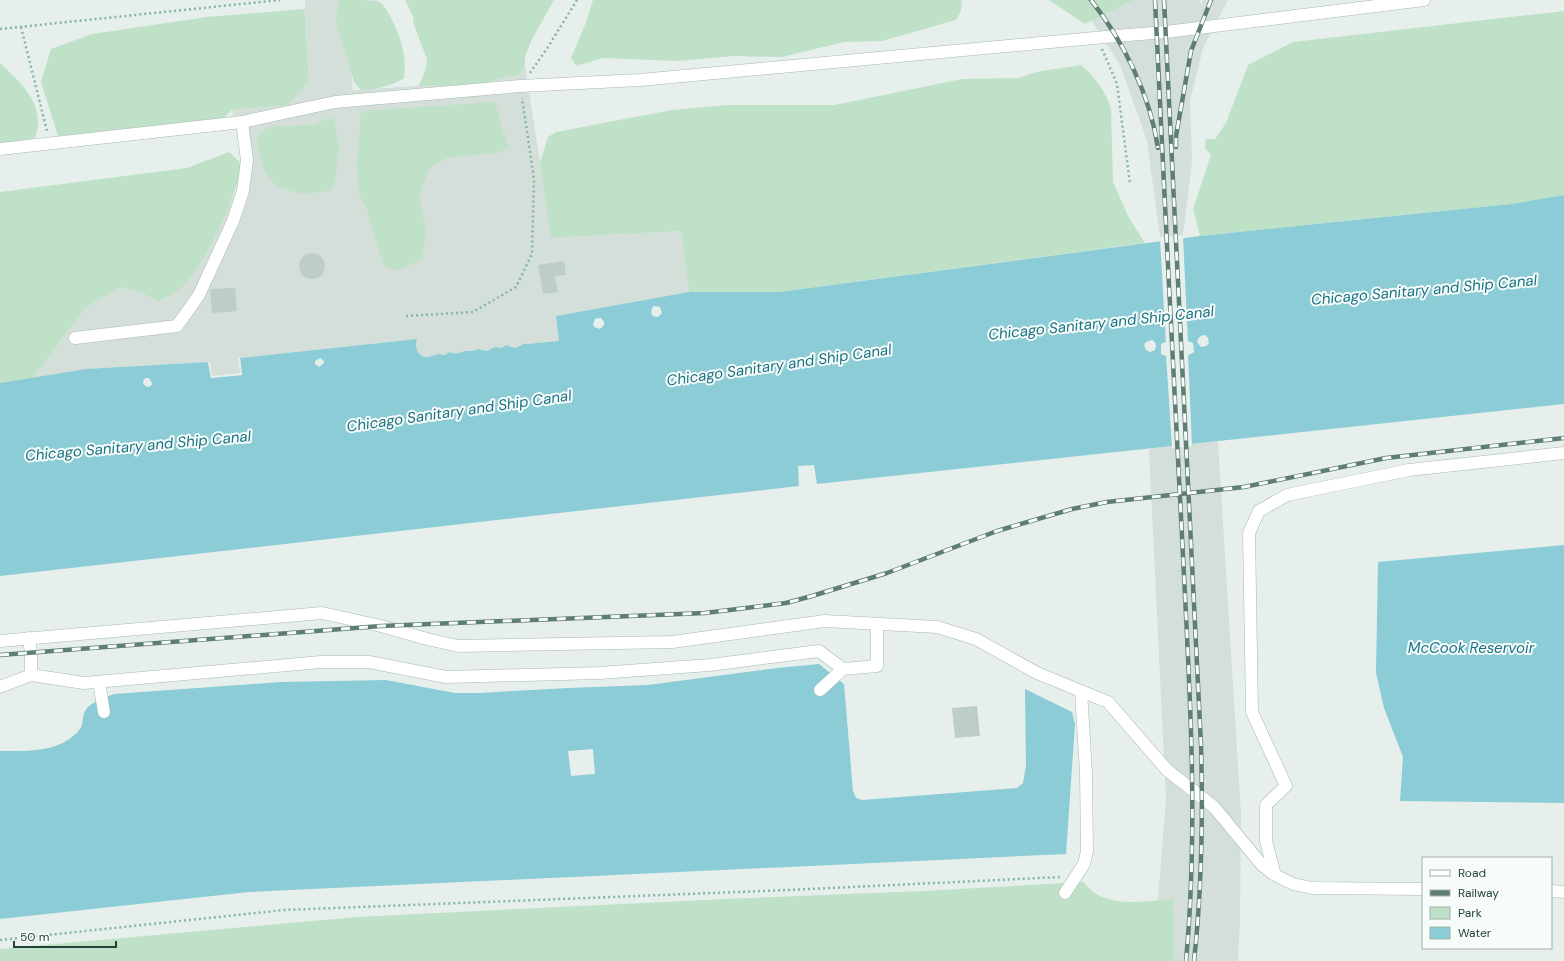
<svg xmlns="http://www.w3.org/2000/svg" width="1564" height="961" font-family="'DM Sans',sans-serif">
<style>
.built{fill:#d4dfda}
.green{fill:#bee1c7}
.water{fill:#8bccd7;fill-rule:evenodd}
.pier{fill:#e6efeb}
.building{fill:#bdcec7}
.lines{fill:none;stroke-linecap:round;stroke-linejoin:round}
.minor-casing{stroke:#a8b8b2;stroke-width:13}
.path{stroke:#84b5a5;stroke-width:2.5;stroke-dasharray:2 3;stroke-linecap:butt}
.minor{stroke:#fff;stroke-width:12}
.rail-casing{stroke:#5e7e75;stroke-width:4.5}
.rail{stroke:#f7fbf9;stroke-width:3;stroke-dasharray:9;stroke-linecap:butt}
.labels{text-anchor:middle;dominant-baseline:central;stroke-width:4;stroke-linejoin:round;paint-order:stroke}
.water-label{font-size:15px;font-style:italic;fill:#187384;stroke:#f7fbf9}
</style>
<rect width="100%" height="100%" fill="#e6efeb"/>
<!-- built -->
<path class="built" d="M305 0H344L353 90 419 86 475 85 520 74 525 66 552 238 681 231 689 292 556 316 559 341 526 344 525 343H523L515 348 506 345 502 348 495 347 487 351 478 349 474 351 466 350 458 355 449 352 445 355 438 354 429 358 424 357 420 355 416 350 415 344 417 339 240 358 242 375 211 378 207 362 86 369 33 378 85 308 120 287 141 292 160 302 186 283 210 246 236 190 243 165 232 110 287 105 309 82Z
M1075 0H1200L1201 5 1203 0H1228L1203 48 1190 101 1192 162 1183 235 1160 237 1147 141 1121 67 1084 8Z
M1218 441 1241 815 1240 922 1238 961H1153L1166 800 1149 449Z"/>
<!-- green -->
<path class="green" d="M341 0C349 0 371 0 378 1 388 6 401 38 403 50 405 59 405 69 404 78 392 86 375 90 361 90L354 82 336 22 338 4Z
M405 0H554L532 39 525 56V66L520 74 475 85 419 86 426 68 427 59 414 25 413 16Z
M593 0H961C963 8 960 14 956 20L882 41 844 42 782 57 734 56 677 61 603 58 576 66 571 58 585 25Z
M1049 0H1133L1085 24Z
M305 9 309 82 287 105 232 110 224 118 58 136 41 82 51 49 92 34 207 17Z
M1564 11V195L1511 204 1200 236 1193 209 1211 155 1205 148 1206 139H1215L1226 123 1248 65 1293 42Z
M0 63C21 83 47 105 35 138L0 144Z
M1081 65C1095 77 1105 90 1111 109L1113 182 1128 216 1145 243 779 292H689L681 231 551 238 540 162 548 137 556 132 672 110 729 105H835L962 79 1019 78 1036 72Z
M495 102 502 129 509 147 501 152 446 158 430 168 419 194 426 232 422 260 396 270 387 268 382 261 367 210 359 194 357 166 361 111Z
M333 117 339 145 335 183 330 191 302 194 276 186 265 171 257 144 259 135 265 129 274 126 312 125Z
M229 152 243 165C232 203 212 251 187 282 180 290 168 296 159 302L141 292 120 287 85 308 33 378 0 383V192L187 168Z
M1084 882C1102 910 1145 901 1173 899L1174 961H0V949L357 917 725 899 923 891Z"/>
<!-- water -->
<path class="water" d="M1564 195V404L817 484 814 465 798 466 799 486 0 576V383L86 369 208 362 211 378 242 375 240 358 417 339C414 347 418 359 429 357 432 357 436 354 439 354 441 354 443 355 445 355L449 352C456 355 458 353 465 351 470 350 473 352 478 349L487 351 495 347 502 348 506 345 515 348 525 343 526 344 559 341 556 316 689 292H779L1200 236 1511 204ZM654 306 660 307 662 313 658 317 653 316 651 313 652 308ZM598 318H601L604 322V325L600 329 594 327 593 324 595 319ZM1205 335 1208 338 1209 343 1206 346 1201 347 1197 342C1198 338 1200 335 1205 335ZM1152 340 1155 342 1156 346 1155 350 1150 352 1146 350 1144 345 1146 342ZM1185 340 1193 343 1194 352C1184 359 1172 359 1161 354V344L1168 341ZM320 358 324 361V363L319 367 315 364V361ZM146 378H149L152 383 151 386 147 387 143 384 144 379Z
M1564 545V803L1400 801 1403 757 1384 708 1376 673 1378 562Z
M819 664 844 684 853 791 856 798 862 800 1017 788 1023 783 1026 766 1025 689 1072 712 1075 724 1066 854 249 892 0 919V751C28 751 61 753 80 729 84 724 82 716 85 711 90 702 105 698 114 694L281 682 386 680 455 693H479L568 688 648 685 777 668ZM593 749 595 774 571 776 568 751Z"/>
<!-- pier -->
<path class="pier" d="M1183 236 1188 343H1168L1166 344 1160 239Z
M1188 353 1192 446 1172 448 1166 354 1185 355Z
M238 358H240L242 375 211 378 208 362H210L212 376 240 373Z"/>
<!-- building -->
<path class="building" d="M299 266a13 13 0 1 1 26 0a13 13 0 1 1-26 0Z
M564 261 566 275 555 276 558 292 543 294 538 265Z
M235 288 237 311 212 313 210 289Z
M977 706 980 736 955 738 952 708Z"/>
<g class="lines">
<!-- minor casing -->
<g class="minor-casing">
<path id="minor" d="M0 149 242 122 335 102 520 86 640 80 1116 36 1166 32 1424 0
M75 338 177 326 199 295 233 221 243 191 247 160 242 122
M29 638 31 653V675
M0 641 322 613 381 626 427 639 458 646 672 642 825 621 937 627 976 639 1037 673 1108 702 1167 770 1214 807 1262 865 1275 875 1293 884 1312 888 1423 889
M99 682 104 712
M0 687 31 675 84 683 321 662H369L446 677 599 673 710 665 819 651 843 669 877 666V624
M820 690 843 669
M1275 875 1266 841V805L1286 786 1252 712 1249 533 1259 511 1287 495 1409 470 1564 453
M1551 891 1564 892
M1065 893 1084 864 1087 851 1086 773 1081 691"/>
</g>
<!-- path -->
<path class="path" d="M21 27 47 131
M0 29 280 0
M1102 49 1117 84 1130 184
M530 73 548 47 577 0
M406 316 473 312 516 287 532 254 534 179 522 98
M0 940 284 910 788 890 1061 877"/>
<!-- minor -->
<use href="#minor" class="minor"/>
<!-- rail casing -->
<g class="rail-casing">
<path id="rail" d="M1091 0C1124 42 1150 95 1158 148
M1155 0C1163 179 1173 357 1182 536 1189 678 1199 820 1186 961
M1164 0 1201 745C1203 817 1202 889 1194 961
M1176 147V136L1191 51 1211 0
M0 655 381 626 705 613 786 603 812 596 887 573 997 531 1072 509 1107 502 1244 487 1386 458 1564 438"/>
</g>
<!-- rail -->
<use href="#rail" class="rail"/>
</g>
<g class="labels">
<!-- water labels -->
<g class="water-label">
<text transform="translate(1424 290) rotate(-5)">Chicago Sanitary and Ship Canal</text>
<text transform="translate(1101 323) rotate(-6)">Chicago Sanitary and Ship Canal</text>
<text transform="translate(779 365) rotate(-8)">Chicago Sanitary and Ship Canal</text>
<text transform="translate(459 411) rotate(-8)">Chicago Sanitary and Ship Canal</text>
<text transform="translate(138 446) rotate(-5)">Chicago Sanitary and Ship Canal</text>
<text x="1471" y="648">McCook Reservoir</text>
</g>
</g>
<!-- legend -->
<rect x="1422" y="857" width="130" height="92" fill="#f7fbf9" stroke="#a2b1ad"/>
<rect x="1430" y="870" width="20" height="6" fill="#ffffff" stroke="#a2b1ad"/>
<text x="1458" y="877" font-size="12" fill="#23433a">Road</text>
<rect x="1430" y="890" width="20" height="6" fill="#5e7e75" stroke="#a2b1ad"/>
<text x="1458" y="897" font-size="12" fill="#23433a">Railway</text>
<rect x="1430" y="907" width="20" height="12" fill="#bee1c7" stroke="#a2b1ad"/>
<text x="1458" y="917" font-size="12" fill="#23433a">Park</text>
<rect x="1430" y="927" width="20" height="12" fill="#8bccd7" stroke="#a2b1ad"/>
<text x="1458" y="937" font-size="12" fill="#23433a">Water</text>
<!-- scale -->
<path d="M14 941v6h102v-6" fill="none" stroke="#23433a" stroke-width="2"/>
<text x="20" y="941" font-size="12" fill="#23433a" stroke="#f7fbf9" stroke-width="3" paint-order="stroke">50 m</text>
</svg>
